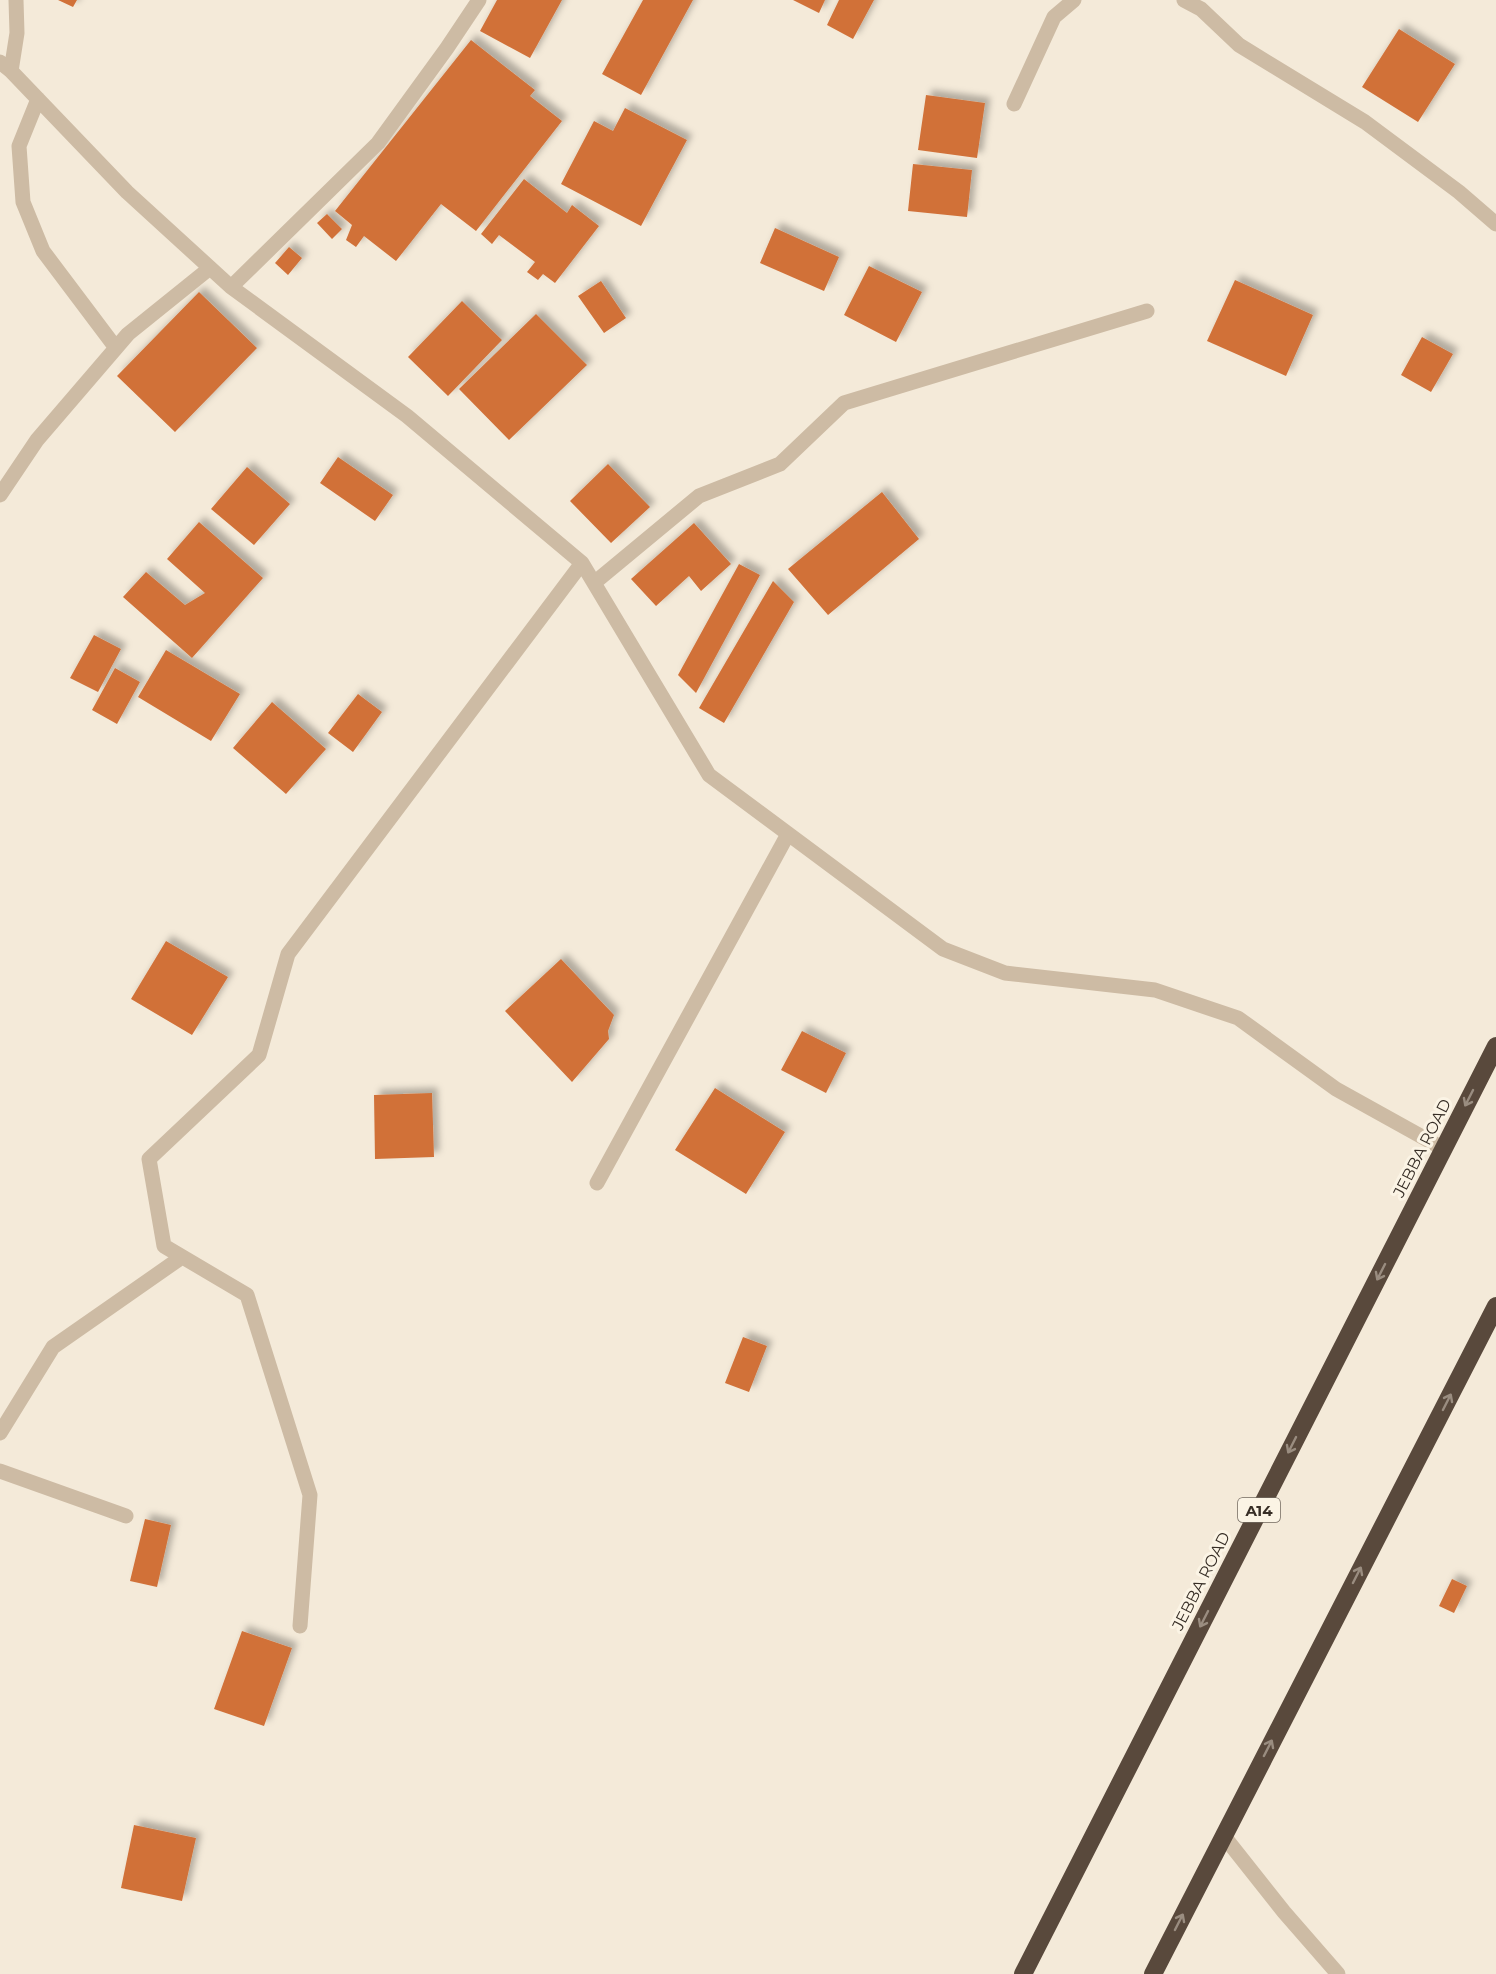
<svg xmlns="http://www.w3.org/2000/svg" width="1496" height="1974" font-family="Montserrat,sans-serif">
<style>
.building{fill:#d17139;filter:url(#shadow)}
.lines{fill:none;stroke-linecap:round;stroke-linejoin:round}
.minor{stroke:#cdbba4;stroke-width:15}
.motorway{stroke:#59493c;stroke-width:18}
.oneway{stroke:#9a8d80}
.labels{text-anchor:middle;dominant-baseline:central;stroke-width:6;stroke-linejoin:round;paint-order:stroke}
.shield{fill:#fbf4e5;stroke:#72695f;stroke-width:1.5}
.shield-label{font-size:15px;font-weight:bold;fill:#372e26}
.street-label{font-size:16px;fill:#372e26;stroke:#fbf4e5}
</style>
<defs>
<filter id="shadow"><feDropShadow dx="5.5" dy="-5.5" stdDeviation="3" flood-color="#0004"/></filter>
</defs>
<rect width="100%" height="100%" fill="#f4ead9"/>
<!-- building -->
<path class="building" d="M58 0H77L73 7Z
M497 0H562L530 58 480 31Z
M643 0H693L641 95 602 74Z
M793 0H825L819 13Z
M839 0H874L853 39 827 25Z
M1399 29 1455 64 1418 122 1362 87Z
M471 40 535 90 530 96 562 121 476 231 441 204 396 261 364 236 356 247 346 240 352 225 335 211Z
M926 95 985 103 977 158 918 150Z
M625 108 687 140 641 226 561 184 594 121 613 131Z
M913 164 972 170 967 217 908 211Z
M524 179 567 213 572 205 599 226 555 283 543 274 538 280 527 272 535 262 499 235 492 244 481 234Z
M327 214 342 229 332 239 317 223Z
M775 228 839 257 824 291 760 263Z
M289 247 302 258 288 275 275 263Z
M869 266 922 292 896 342 844 315Z
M1235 280 1313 315 1286 376 1207 341Z
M601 281 626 318 604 333 578 296Z
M199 292 257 348 175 432 117 376Z
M462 301 502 340 448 396 408 357Z
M536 314 587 365 509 440 459 389Z
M1422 337 1453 354 1431 392 1401 375Z
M338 457 393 495 375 521 320 483Z
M608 464 650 507 611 543 570 501Z
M247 467 290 504 254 545 211 509Z
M882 492 919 539 828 615 788 569Z
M199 522 263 578 192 658 123 597 146 572 185 605 205 593 167 559Z
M694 523 731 564 701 591 689 576 656 606 631 579Z
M739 564 760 575 696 693 678 675Z
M773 581 794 602 724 723 699 708Z
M94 635 121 649 98 692 70 678Z
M166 650 240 694 211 741 138 697Z
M115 668 140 682 117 724 92 710Z
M358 694 382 712 353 752 328 733Z
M272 702 326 749 286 794 233 748Z
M166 941 228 977 192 1035 131 999Z
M561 959 614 1015 608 1031 609 1039 572 1082 505 1011Z
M802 1031 846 1053 826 1093 781 1070Z
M715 1088 785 1132 746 1194 675 1150Z
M432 1093 434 1157 375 1159 374 1095Z
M743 1337 767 1346 749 1392 725 1383Z
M145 1519 171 1525 157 1587 130 1581Z
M1452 1579 1467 1586 1454 1613 1439 1606Z
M242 1631 292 1648 264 1726 214 1709Z
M134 1825 196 1838 182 1901 121 1888Z"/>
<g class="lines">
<!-- minor -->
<path class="minor" d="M1184 0 1201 9 1239 45 1365 122 1459 192 1496 224
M0 62 11 71 127 192 231 287 407 416 582 563 709 775 943 949 1005 973 1155 990 1238 1018 1336 1089 1444 1149
M11 71 17 33 16 0
M38 99 19 146 23 202 43 251 116 348
M1014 104 1054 17 1074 0
M231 287 378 143 447 48 479 0
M0 495 37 440 128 334 210 268
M594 583 699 496 780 464 844 403 1147 311
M597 1183 788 834
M0 1433 53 1347 182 1257
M0 1471 126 1516
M300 1626 310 1495 247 1295 164 1246 149 1159 259 1055 288 954 582 563
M1223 1835 1284 1912 1338 1974"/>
<!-- motorway -->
<path class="motorway" d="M1023 1974 1496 1046
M1153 1974 1496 1306"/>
</g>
<!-- one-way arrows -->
<defs><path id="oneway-shaft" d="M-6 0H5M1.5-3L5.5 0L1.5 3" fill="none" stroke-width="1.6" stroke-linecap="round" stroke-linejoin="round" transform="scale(1.5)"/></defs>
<g class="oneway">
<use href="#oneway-shaft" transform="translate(1469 1098) rotate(117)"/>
<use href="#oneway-shaft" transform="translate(1381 1272) rotate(117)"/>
<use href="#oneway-shaft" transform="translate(1447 1402) rotate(-63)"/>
<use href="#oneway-shaft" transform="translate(1292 1445) rotate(117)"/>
<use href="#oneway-shaft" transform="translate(1357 1575) rotate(-63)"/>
<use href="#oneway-shaft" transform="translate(1204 1619) rotate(117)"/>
<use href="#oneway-shaft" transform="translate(1268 1748) rotate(-63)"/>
<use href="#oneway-shaft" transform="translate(1179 1922) rotate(-63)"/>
</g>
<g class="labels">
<!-- shield labels -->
<rect class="shield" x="1238" y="1498" width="42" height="24" rx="4.5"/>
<g class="shield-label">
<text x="1259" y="1510">A14</text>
</g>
<!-- street labels -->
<g class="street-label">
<text transform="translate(1422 1148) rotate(-63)">JEBBA ROAD</text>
<text transform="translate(1201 1581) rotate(-63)">JEBBA ROAD</text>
</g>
</g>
</svg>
